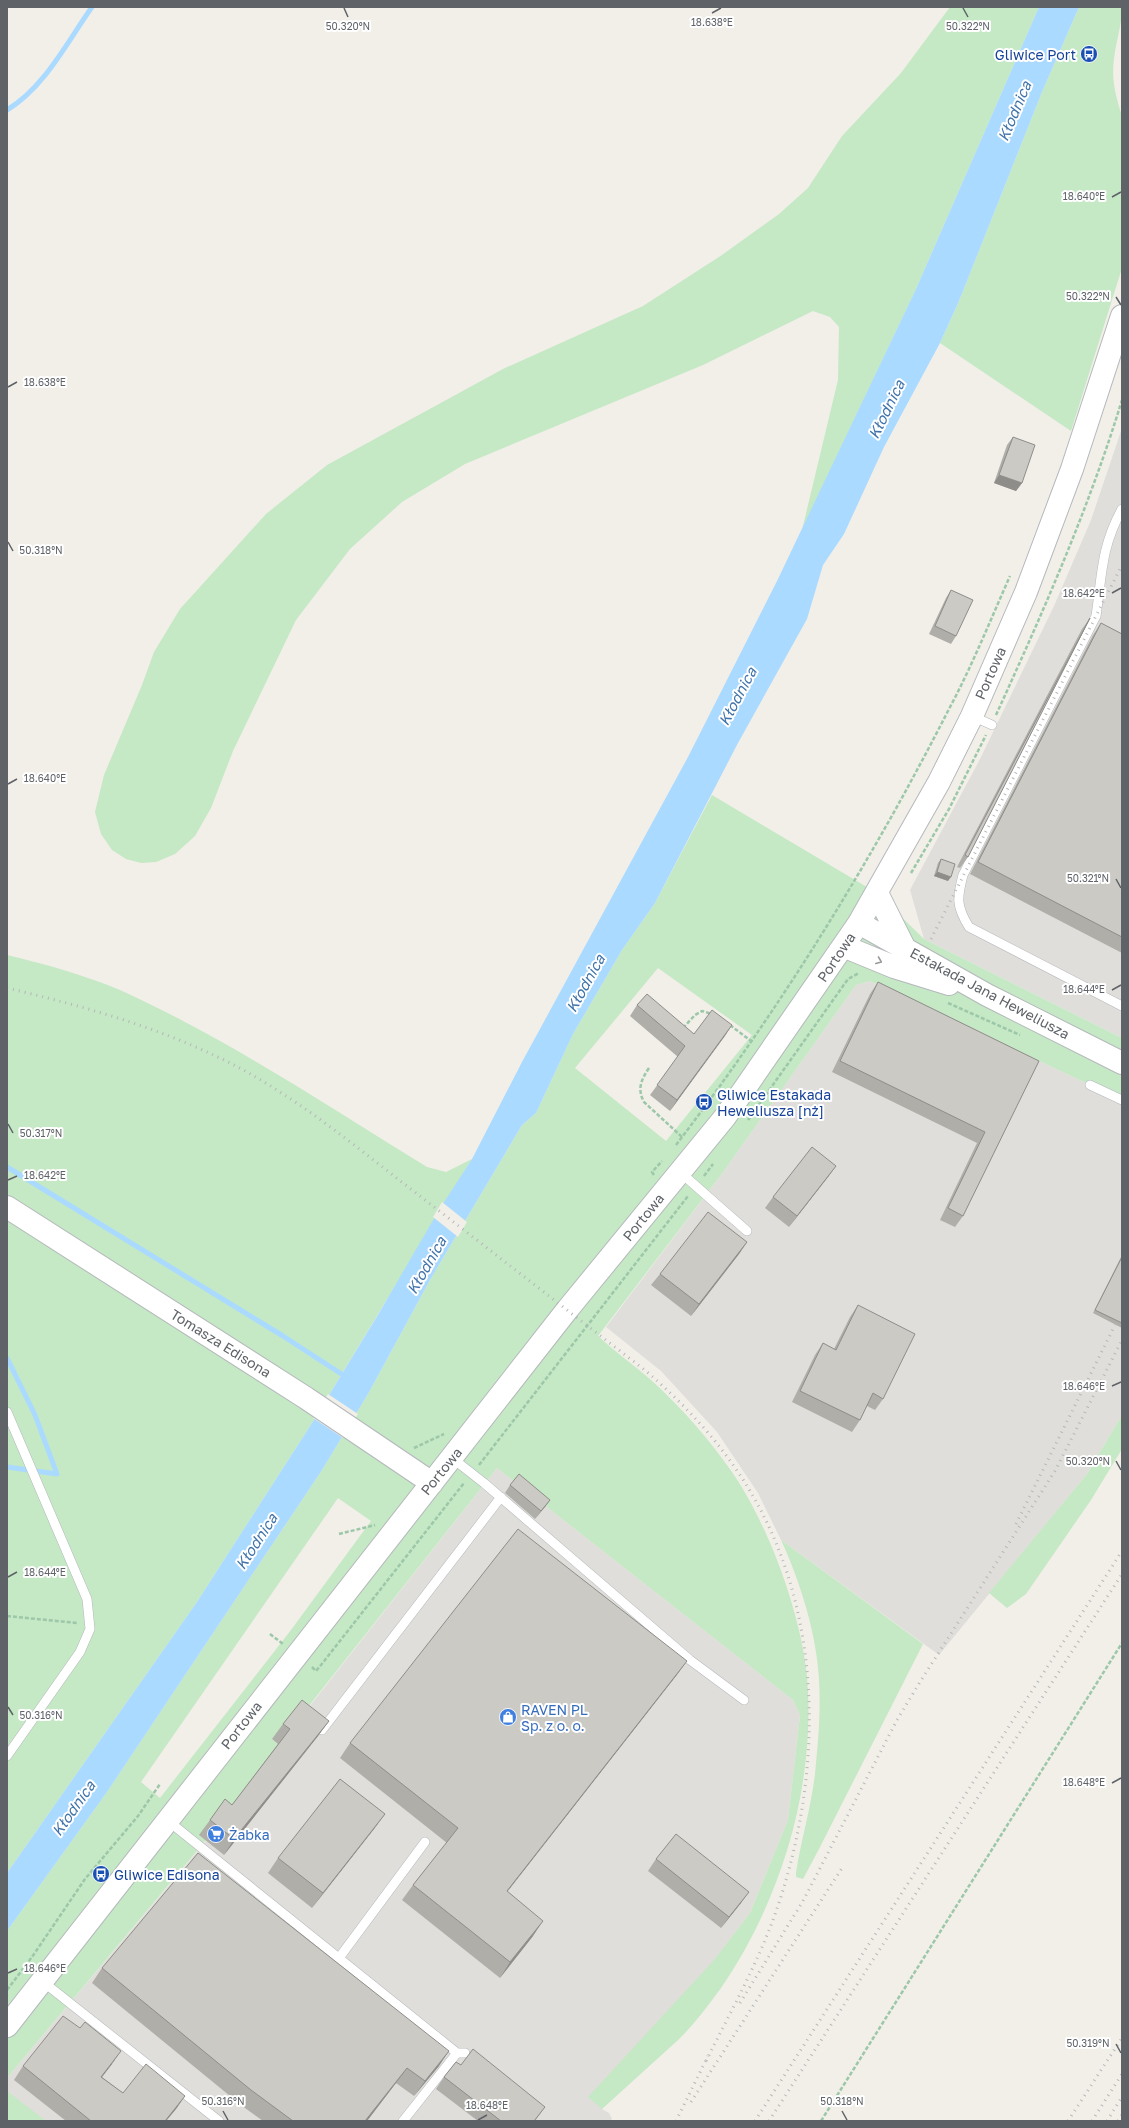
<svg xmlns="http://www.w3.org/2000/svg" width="1129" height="2128" font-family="'Golos Text',sans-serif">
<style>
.industrial{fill:#e0deda}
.green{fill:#c5e8c5;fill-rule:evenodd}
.water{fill:#aadaff}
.pier{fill:#f1efe8}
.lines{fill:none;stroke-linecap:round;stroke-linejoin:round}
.stream{stroke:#aadaff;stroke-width:5}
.service-casing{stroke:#b5b8bc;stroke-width:10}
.tertiary-casing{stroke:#b5b8bc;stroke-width:24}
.path{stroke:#9cc7a9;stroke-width:2.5;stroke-dasharray:4 2;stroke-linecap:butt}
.service{stroke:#fff;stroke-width:9}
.tertiary{stroke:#fff;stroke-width:22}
.rail{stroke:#b6b7b8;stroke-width:3;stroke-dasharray:1 5;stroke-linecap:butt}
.wall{fill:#afaea9}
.shaded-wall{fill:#8f8d8a}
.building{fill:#cccac5;stroke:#8f8d8a}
.oneway{stroke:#979a9d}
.ticks{fill:none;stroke:#5f6368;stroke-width:1.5}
.labels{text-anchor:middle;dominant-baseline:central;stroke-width:4;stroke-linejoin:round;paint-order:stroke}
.transit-label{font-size:14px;fill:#164399;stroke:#fff;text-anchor:start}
.street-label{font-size:14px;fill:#5f6368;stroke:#fff}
.shop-label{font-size:14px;fill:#366cbe;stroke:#fff;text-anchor:start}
.water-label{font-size:15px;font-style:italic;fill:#4174aa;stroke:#fff}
.ticks-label{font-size:10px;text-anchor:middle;fill:#5f6368;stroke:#fff;stroke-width:4;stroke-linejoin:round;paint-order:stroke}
</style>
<rect width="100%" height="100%" fill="#f1efe8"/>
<!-- industrial -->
<path class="industrial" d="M1122 428V1038L924 939 910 890 980 759 1054 606 1091 520Z
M870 981 1122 1100V1415L1087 1474 939 1655 781 1540 758 1493 717 1432 661 1371 606 1327 721 1175 856 985Z
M497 1468 793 1700 800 1715 788 1820 750 1913 602 2109 609 2113 612 2119 609 2121H7V2078L206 1841 199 1835 298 1721Z"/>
<!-- green -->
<path class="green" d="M950 7H1039L916 289 802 530 838 380 839 327 830 317 813 311 703 365 465 464 402 502 350 549 296 620 233 751 211 808 195 836 175 854 156 862 141 863 126 859 112 850 101 834 95 812 104 775 142 685 154 652 180 609 266 514 327 465 503 369 643 306 722 255 779 214 808 188 842 136 901 73Z
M1079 7H1122C1122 25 1116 41 1114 59 1111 79 1116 97 1122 116V268L1071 431 940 343 959 301 1042 92Z
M712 795 877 893 924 939 1122 1038V1100L870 981 856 985 721 1175 598 1336C615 1352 634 1365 651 1380 681 1407 709 1439 732 1472 768 1524 801 1613 807 1677 816 1785 782 1899 721 1988 707 2007 694 2025 677 2041L602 2109 588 2097 714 1960 750 1913 788 1820 800 1715 793 1700 497 1468 297 1721 272 1739 279 1745 222 1820 199 1835 206 1840 7 2078V1931L107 1792 322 1470 368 1394 430 1280 522 1125 536 1113 573 1034 622 950 655 903ZM658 968 752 1035 666 1141 575 1068ZM338 1498 371 1521 291 1630 160 1798 141 1782Z
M7 955C45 964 84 975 120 990 228 1039 326 1105 427 1167L446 1172 472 1159 312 1423 197 1602 7 1873Z
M1122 1415V1449L1091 1500 1026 1594 1007 1608 989 1593 1087 1474Z
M781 1540 923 1644 819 1849 803 1879 796 1877V1873C801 1840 811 1808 815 1774 818 1744 821 1711 819 1680 817 1635 800 1581 781 1540Z
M7 2091 46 2121H7Z"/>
<!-- water -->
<path class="water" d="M1039 7H1079L1042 92 959 301 940 343 884 447 844 534 823 565 807 619 738 743 655 903 622 950 573 1034 536 1113 522 1125 430 1280 368 1394 322 1470 107 1792 7 1931V1873L197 1602 312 1423 379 1313 439 1210 472 1159 522 1062 688 757 778 579 916 289Z"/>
<!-- pier -->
<path class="pier" d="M442 1202 467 1222 458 1237 433 1217Z
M328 1394 358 1414 343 1438 313 1418Z"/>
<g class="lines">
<!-- stream -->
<path class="stream" d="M7 110C45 87 67 42 92 7
M7 1167 283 1336 346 1377
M7 1358 35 1415 57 1474 7 1467"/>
<!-- service casing -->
<g class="service-casing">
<path id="service" d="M1122 509C1101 547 1102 575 1096 616L963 875C957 898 956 906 969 927L1122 1006
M972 716 992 725
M1090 1085 1122 1100
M680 1172 747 1231
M7 1412 87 1599 90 1629 80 1652 7 1756
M452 1458 484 1483 690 1660 744 1700
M322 1730 501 1497
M167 1820 457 2053H465
M339 1958 425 1842
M42 1981 219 2121
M403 2121 457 2053"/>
</g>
<!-- tertiary casing -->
<g class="tertiary-casing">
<path id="tertiary" d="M877 893 904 947
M859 923 987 995 1122 1063
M843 946 894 967 949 984
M7 1207 306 1398 432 1483
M7 2026 567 1310 725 1117 859 923 939 782 972 716 1026 592 1072 469 1122 316"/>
</g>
<!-- path -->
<path class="path" d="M996 715C1043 612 1089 508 1122 400
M911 873 949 809 986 735
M948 1003 1020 1035
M730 1025 751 1041
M683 1028 695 1015 702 1011 712 1014
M649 1068C641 1080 637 1089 644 1102L682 1137
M748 1120 848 979 859 973
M676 1145C780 1009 871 862 949 709 972 666 990 621 1010 576
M654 1175 652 1172 662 1161
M704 1176 713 1164
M414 1448 444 1434
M479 1465 688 1196
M339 1534 375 1525
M7 1616 77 1623
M270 1634 283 1644
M312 1667 316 1671 321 1665 464 1483
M7 1990 32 1957 85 1879 138 1816 160 1784
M821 2121 1122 1643"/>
<!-- service -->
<use href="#service" class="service"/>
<!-- tertiary -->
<use href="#tertiary" class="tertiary"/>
<!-- rail -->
<path class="rail" d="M931 939 1122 565
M7 988C87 1007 162 1028 236 1066 300 1100 355 1146 412 1190 490 1250 568 1311 646 1371 682 1402 714 1436 740 1475 827 1606 825 1777 773 1920 755 1968 729 2015 706 2061
M1016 1524 1115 1325
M740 2003 803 1901 897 1720 920 1682 1055 1471 1122 1340
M691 2102 842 1868
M676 2121 708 2056
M755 2121 1122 1551
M769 2121 1122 1574
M1068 2121 1122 2038
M1092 2121 1122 2074
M1107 2121 1122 2097
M1118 2121 1122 2115"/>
</g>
<!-- wall -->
<path class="wall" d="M1013 437 1022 483 1016 491 994 483 1007 445Z
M951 590 956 636 951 644 929 634 946 598Z
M1090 618 968 857 960 868 957 867 1082 629Z
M1101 623 1122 634V953L970 874 1093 635Z
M941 859 948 881 934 876 938 863Z
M878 982 1039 1061 963 1216 955 1227 940 1220 977 1143 832 1072 870 994Z
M637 1005 694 1034 732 1025 670 1111 650 1095 678 1057 630 1016Z
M836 1166 828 1177 789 1227 765 1208 773 1197Z
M747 1242 739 1254 691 1316 651 1285 660 1274Z
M1122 1255V1328L1093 1313Z
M858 1305 883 1399 875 1410 867 1406 860 1420 852 1432 792 1402 815 1355 823 1343 834 1349 850 1317Z
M510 1485 550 1500 535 1519 505 1493Z
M687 1661 676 1676 507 1892 533 1936 500 1978 402 1900 413 1885 447 1843 340 1758 350 1743Z
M329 1721 318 1736 224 1855 199 1835 210 1820 232 1805 278 1744 272 1739 283 1724Z
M385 1814 374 1829 312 1908 268 1873 278 1858Z
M656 1859 741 1903 721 1928 648 1871Z
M102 1968 439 2066 414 2096 396 2083 367 2121H263L241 2105 92 1983Z
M112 2064 102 2077 123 2093 185 2096 176 2109 166 2121H66L14 2080 23 2066Z
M461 2065 545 2107 535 2121H478L436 2089 444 2077Z"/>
<!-- shaded-wall -->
<path class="shaded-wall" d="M999 475 1022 483 1016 491 994 483Z
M937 872 951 877 948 881 934 876Z
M732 1025 725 1036 670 1111 677 1100Z
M836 1166 828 1177 789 1227 797 1216Z
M747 1242 739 1254 691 1316 699 1304Z
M550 1500 545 1507 535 1519 541 1511Z
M687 1661 676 1676 496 1906 507 1891Z
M329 1721 318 1736 224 1855 234 1839Z
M385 1814 374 1829 312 1908 323 1893Z
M749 1892 741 1903 721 1928 729 1917Z
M543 1921 533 1936 500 1978 510 1962Z
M121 2051 112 2064 92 2090 101 2077Z
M449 2051 439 2066 414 2096 425 2081Z
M407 2068 396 2083 367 2121H365Z
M185 2096 176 2109 166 2121H165Z"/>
<!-- building -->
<path class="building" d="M1013 437 1035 445 1022 483 999 475Z
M951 590 973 600 956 636 935 626Z
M1090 618 968 857 965 855Z
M1101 623 1122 634V937L978 862Z
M941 859 955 864 951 877 937 872Z
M878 982 1039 1061 963 1216 948 1208 985 1132 840 1061Z
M647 994 694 1034 712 1010 732 1025 677 1100 657 1085 685 1046 637 1005Z
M812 1147 836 1166 797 1216 773 1197Z
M708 1212 747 1242 699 1304 660 1274Z
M1122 1257V1323L1095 1310Z
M858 1305 915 1334 883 1399 873 1393 860 1420 800 1391 823 1343 836 1350Z
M519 1474 550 1500 541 1511 510 1485Z
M518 1529 687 1661 507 1891 543 1921 510 1962 413 1885 458 1828 350 1743Z
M302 1700 329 1721 234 1839 210 1820 225 1799 232 1805 290 1729 283 1724Z
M340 1779 385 1814 323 1893 278 1858Z
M676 1834 749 1892 729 1917 656 1859Z
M198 1853 449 2051 425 2081 407 2068 365 2121H293L251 2090 102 1968Z
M63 2016 80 2028 85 2022 121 2051 101 2077 123 2093 146 2064 185 2096 165 2121H91L23 2066Z
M473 2049 545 2107 534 2121H501L444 2077 456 2062 461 2065Z"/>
<!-- one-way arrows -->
<defs><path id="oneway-chevron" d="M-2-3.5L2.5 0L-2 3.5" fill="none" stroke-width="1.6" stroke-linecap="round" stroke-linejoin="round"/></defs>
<use class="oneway" href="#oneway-chevron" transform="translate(879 961) rotate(22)"/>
<!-- ticks -->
<path class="ticks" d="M344 8 348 17M963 8 968 17M712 13 721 8M1112 197 1121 192M1116 297 1121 305M8 387 17 382M8 542 13 551M1112 593 1121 588M8 784 17 779M1116 879 1121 888M1112 990 1121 985M8 1124 13 1133M8 1180 17 1176M1112 1386 1121 1382M1116 1461 1121 1470M8 1577 17 1572M8 1707 13 1715M1112 1783 1121 1778M8 1973 17 1969M1116 2044 1121 2053M223 2111 228 2120M842 2111 847 2120M478 2120 487 2115"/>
<!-- icons -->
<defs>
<g id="bus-disc" transform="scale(0.9)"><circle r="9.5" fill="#1a4fb4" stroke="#fff"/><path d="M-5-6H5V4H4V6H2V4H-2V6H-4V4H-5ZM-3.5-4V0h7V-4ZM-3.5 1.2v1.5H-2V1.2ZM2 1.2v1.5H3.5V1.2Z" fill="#fff"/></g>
<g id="shop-disc" transform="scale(0.9)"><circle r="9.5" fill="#3f7fe0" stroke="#fff"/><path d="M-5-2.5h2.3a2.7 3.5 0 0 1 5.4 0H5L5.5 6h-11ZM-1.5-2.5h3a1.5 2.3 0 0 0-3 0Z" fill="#fff"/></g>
<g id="supermarket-disc" transform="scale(0.9)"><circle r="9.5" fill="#3f7fe0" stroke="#fff"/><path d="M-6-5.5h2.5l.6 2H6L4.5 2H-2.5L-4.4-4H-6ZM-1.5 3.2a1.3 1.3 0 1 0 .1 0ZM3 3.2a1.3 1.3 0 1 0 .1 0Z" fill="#fff"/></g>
</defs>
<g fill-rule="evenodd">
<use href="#bus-disc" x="1089" y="54"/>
<use href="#bus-disc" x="704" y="1102"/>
<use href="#shop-disc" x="508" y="1717"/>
<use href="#supermarket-disc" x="216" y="1834"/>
<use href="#bus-disc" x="101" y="1874"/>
</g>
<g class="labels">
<!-- transit labels -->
<g class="transit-label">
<text x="1076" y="54" text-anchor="end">Gliwice Port</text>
<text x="717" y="1094">Gliwice Estakada<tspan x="717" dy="16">Heweliusza [nż]</tspan></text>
<text x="114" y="1874">Gliwice Edisona</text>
</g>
<!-- street labels -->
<g class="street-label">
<text transform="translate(990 673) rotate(-66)">Portowa</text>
<text transform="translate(836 957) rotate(-56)">Portowa</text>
<text transform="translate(990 993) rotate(28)">Estakada Jana Heweliusza</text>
<text transform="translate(643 1217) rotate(-51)">Portowa</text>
<text transform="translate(221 1343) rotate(32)">Tomasza Edisona</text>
<text transform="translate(441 1471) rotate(-51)">Portowa</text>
<text transform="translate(241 1725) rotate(-52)">Portowa</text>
</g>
<!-- shop labels -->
<g class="shop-label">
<text x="521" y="1709">RAVEN PL<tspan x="521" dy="16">Sp. z o. o.</tspan></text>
<text x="229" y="1834">Żabka</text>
</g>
<!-- water labels -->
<g class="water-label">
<text transform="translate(1014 111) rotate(-67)">Kłodnica</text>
<text transform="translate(886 409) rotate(-64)">Kłodnica</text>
<text transform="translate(737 696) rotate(-62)">Kłodnica</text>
<text transform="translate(585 983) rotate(-61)">Kłodnica</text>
<text transform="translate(426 1265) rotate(-60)">Kłodnica</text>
<text transform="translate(256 1541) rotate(-57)">Kłodnica</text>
<text transform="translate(73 1808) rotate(-55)">Kłodnica</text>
</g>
</g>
<g class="ticks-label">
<text x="712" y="26">18.638°E</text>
<text x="348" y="30">50.320°N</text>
<text x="968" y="30">50.322°N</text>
<text x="1084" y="200">18.640°E</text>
<text x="1088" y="300">50.322°N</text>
<text x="45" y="386">18.638°E</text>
<text x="41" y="554">50.318°N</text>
<text x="1084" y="597">18.642°E</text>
<text x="45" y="782">18.640°E</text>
<text x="1088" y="882">50.321°N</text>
<text x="1084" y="993">18.644°E</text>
<text x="41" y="1137">50.317°N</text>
<text x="45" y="1179">18.642°E</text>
<text x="1084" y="1390">18.646°E</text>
<text x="1088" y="1465">50.320°N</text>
<text x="45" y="1576">18.644°E</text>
<text x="41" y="1719">50.316°N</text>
<text x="1084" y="1786">18.648°E</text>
<text x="45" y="1972">18.646°E</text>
<text x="1088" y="2047">50.319°N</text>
<text x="223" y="2105">50.316°N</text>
<text x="842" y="2105">50.318°N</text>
<text x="487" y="2109">18.648°E</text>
</g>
<!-- border -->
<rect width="1129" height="2128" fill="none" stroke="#5f6368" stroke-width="16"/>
</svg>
